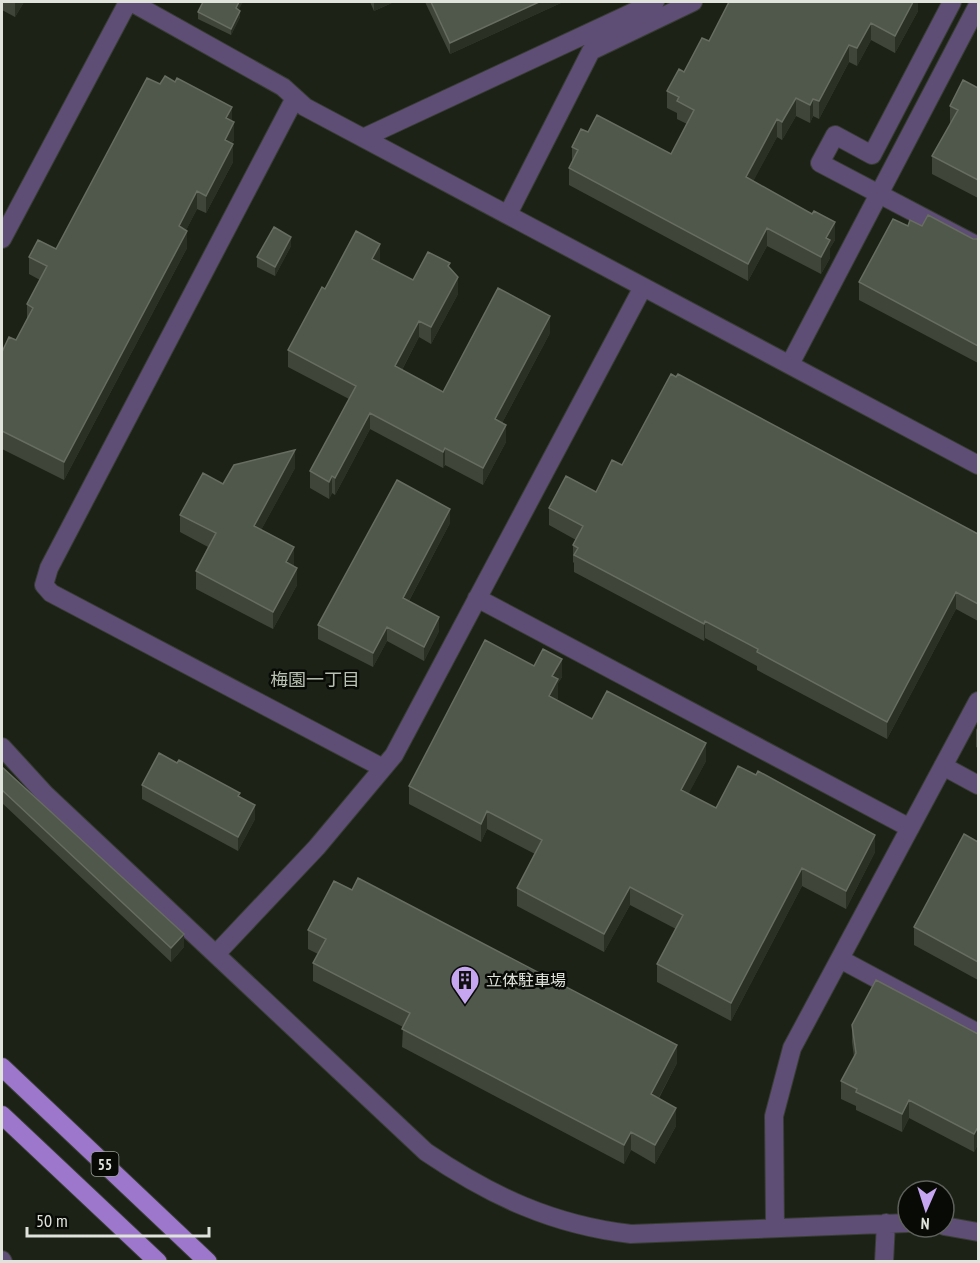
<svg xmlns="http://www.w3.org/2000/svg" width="980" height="1263" font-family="'PT Sans Narrow','Noto Sans JP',sans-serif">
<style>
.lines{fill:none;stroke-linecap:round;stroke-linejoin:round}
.minor-casing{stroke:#373d32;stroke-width:20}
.major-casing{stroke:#373d32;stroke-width:20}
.minor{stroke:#5e4d75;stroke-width:18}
.major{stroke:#9c77cb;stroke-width:18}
.wall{fill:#3f4639}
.shaded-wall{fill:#2a3024}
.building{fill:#50574b;stroke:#676d61;stroke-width:1.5}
.labels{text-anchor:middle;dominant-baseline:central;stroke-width:5;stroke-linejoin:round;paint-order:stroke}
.shield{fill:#080a06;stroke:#9ea29b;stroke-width:1.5}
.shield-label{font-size:15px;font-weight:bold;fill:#dfe3db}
.poi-label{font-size:16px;fill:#dfe3db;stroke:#080a06;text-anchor:start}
.neighbourhood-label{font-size:18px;fill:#b9c1b2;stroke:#080a06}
</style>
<rect width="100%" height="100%" fill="#1c2216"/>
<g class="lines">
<!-- minor casing -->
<g class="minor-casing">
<path id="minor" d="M131 2 283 87 305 107 978 465
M952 2 872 155 835 135 820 163 978 246
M295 98 49 568 44 585 51 593 383 768
M363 138 655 2
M508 214 591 51 693 2
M2 239 128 2
M790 364 978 5
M477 598 910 828
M2 747 45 794 426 1152C491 1196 553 1225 631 1234L908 1223
M943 766 978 785
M216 954 317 847 394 755 643 287
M840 959 978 1033
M944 1226 978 1232
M775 1228 774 1116 792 1048 978 701
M2 1260 3 1262
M884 1262 886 1223"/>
</g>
<!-- major casing -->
<g class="major-casing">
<path id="major" d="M2 1067 208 1262
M2 1115 158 1262"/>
</g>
<!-- minor -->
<use href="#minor" class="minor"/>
<!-- major -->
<use href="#major" class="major"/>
</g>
<!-- wall -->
<path class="wall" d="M2 2H24L15 17 2 10Z
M370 2H394L374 11Z
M425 2H563L450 54Z
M918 2V11L895 53 871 40 857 66 849 62 819 119 813 116 810 123 796 116 782 140 777 137 753 181 835 240 830 248V258L821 274 767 246 748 281 569 185V168L572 162V147L588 132 671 154 687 124 677 119V113L667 108V91L709 41Z
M238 10 240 17 231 35 198 19V12Z
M160 84 232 121 234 140 232 143 233 162 206 213 197 209 186 230 187 248 64 480 2 449V352L16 340 27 319V304L40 280 29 274V257L56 249Z
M978 88V198L932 174V156L950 124V106Z
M908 226 978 239V363L859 300V282Z
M291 246 275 276 257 267V257Z
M380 261 379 263 413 280 450 268 458 294 431 344 419 337 402 370 443 392 550 333 502 423 506 442 483 485 445 465 443 468 370 429 335 495 332 493 329 499 310 488V471L349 399 288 367V350L325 289Z
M622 465 978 534V621L956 609 887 739 757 670V666L705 638 704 641 574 572V563L573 562V545L576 540 549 525V508L596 492Z
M295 468 261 530 294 565 297 585 273 629 196 589V571L208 547 180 532V515L223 484Z
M450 523 409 601 439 631 424 661 387 641 373 667 318 639V625Z
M534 666 562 677 558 683V697L557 700 592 719 706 761 688 794 716 808 875 852 846 909 802 886 731 1021 657 982V964L676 929 630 905 604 952 517 906V888L535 854 487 829 481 842 409 804V786Z
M978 718V748L976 747V730L978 726Z
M2 767 184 947 171 962 2 803Z
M142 785 240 796 255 819 238 851 142 799Z
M978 842V980L914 945V927Z
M308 930 677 1063 659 1098 676 1126 655 1164 631 1150 624 1164 402 1047 403 1027 313 981V963L318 954 308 949Z
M852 1025 978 1034V1145V1144L974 1152 909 1118 902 1132 856 1110V1106L841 1099V1081L854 1057 852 1042Z"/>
<!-- shaded-wall -->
<path class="shaded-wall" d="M16 2H24L15 17V3Z
M239 2H243L236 15V8Z
M374 2H394L374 11Z
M539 2H563L450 54V43Z
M913 2H918V11L895 53V36Z
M240 11V17L231 35V29Z
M871 23V40L857 66V48Z
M849 45V62L819 119V101Z
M796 98V116L782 140V122Z
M813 99V116L810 123V105Z
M232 107V124L226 118Z
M777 119V137L746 195V177Z
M234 122V140L225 157V140Z
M233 144V162L206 213V196Z
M197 191V209L179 244V226Z
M835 222V240L830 248V258L821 274V257L826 238Z
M767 228V246L748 281V264Z
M187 231V248L64 480V462Z
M291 237V246L275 276V267Z
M380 244V261L372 276V259Z
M458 277V294L431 344V327Z
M550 316V333L495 436V419Z
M419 321V337L395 383V366Z
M370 413V429L335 495V478Z
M506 425V442L483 485V468Z
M445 448V465L443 468V452Z
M295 450V468L254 543V526Z
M332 476V493L329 499V482Z
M450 509V523L403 612V598Z
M294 547V565L286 579V562Z
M297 568V585L273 629V612Z
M956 592V609L887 739V722Z
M439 617V631L424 661V647Z
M705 621V638L704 641V624Z
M387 627V641L373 667V653Z
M562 659V677L558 683V697L549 714V696L552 676Z
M706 743V761L681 808V790Z
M255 805V819L238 851V837Z
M487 811V829L481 842V824Z
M875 835V852L846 909V891Z
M802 868V886L731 1021V1003Z
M630 887V905L604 952V934Z
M184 934V947L171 962V948Z
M677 1045V1063L651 1112V1094Z
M909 1100V1118L902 1132V1114Z
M676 1108V1126L655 1164V1145Z
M978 1127V1144L974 1152V1134Z
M631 1132V1150L624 1164V1145Z"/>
<!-- building -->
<path class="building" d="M203 2H239L236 8 240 11 231 29 198 12Z
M431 2H539L450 43Z
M729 2H913L895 36 871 23 857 48 849 45 819 101 813 99 810 105 796 98 782 122 777 119 746 177 812 214 814 211 835 222 826 238 830 240 821 257 767 228 748 264 569 168 578 150 572 147 581 129 588 132 597 115 671 154 694 110 677 101 679 97 667 91 679 69 684 72 702 38 709 41Z
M165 76 175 82 177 78 232 107 226 118 234 122 225 140 233 144 206 196 197 191 179 226 187 231 64 462 2 431V352L9 337 16 340 33 308 27 304 47 266 29 257 38 240 56 249 147 78 160 84Z
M963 80 978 88V180L932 156 958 110 950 106Z
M928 215 973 239H978V346L859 282 893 219 908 226 910 220 922 226Z
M274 227 291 237 275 267 257 257Z
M356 231 380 244 372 259 413 280 428 252 450 263 448 266 458 277 431 327 419 321 395 366 443 392 498 288 550 316 495 419 506 425 483 468 445 448 443 452 370 413 335 478 332 476 329 482 310 471 356 386 288 350 322 287 325 289Z
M671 374 676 377 678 374 978 534V604L956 592 887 722 757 652 758 649 705 621 704 624 574 555 578 548 573 545 583 526 549 508 566 476 596 492 612 460 622 465Z
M295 450 254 526 294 547 286 562 297 568 273 612 196 571 216 533 180 515 203 473 223 484 234 465Z
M397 480 450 509 403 598 439 617 424 647 387 627 373 653 318 625Z
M485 640 534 666 543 649 562 659 552 676 558 679 549 696 592 719 607 691 706 743 681 790 716 808 738 766 756 775 758 771 875 835 846 891 802 868 731 1003 657 964 683 915 630 887 604 934 517 888 542 840 487 811 481 824 409 786Z
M159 753 177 763 179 760 240 793 238 796 255 805 238 837 142 785Z
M2 767 184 934 171 948 2 790Z
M964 834 978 842V962L914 927Z
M358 878 677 1045 651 1094 676 1108 655 1145 631 1132 624 1145 402 1029 410 1013 313 963 326 939 308 930 334 881 352 890Z
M876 980 978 1034V1127L974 1134 909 1100 902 1114 856 1092 857 1089 841 1081 856 1053 852 1025Z"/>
<!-- icons -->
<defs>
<g id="building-pin" transform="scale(1.5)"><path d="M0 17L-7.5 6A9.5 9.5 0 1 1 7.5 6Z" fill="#c6a6f0" stroke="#080a06"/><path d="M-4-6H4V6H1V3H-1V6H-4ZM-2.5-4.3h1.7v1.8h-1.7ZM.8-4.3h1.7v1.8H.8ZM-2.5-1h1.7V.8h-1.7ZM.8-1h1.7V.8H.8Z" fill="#111"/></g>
</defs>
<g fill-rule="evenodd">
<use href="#building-pin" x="465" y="980"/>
</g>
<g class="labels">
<!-- shield labels -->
<rect class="shield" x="91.5" y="1152" width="27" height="24" rx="4.5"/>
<g class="shield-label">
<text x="105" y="1164">55</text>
</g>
<!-- poi labels -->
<g class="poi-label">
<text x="486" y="980">立体駐車場</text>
</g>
<!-- neighbourhood labels -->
<g class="neighbourhood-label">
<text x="315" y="679">梅園一丁目</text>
</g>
</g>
<!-- border -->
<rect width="980" height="1263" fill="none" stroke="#dfe3db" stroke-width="6"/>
<!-- north arrow -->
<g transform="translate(926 1209) rotate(183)"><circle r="28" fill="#080a06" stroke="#5e615b" stroke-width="1.5"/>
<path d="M0-4.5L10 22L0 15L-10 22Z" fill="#c6a6f0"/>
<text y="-9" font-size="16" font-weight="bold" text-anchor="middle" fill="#dfe3db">N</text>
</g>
<!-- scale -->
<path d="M27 1227v9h182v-9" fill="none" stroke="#dfe3db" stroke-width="3"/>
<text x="36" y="1227" font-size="18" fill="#dfe3db" stroke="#080a06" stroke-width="4.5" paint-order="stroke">50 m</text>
</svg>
